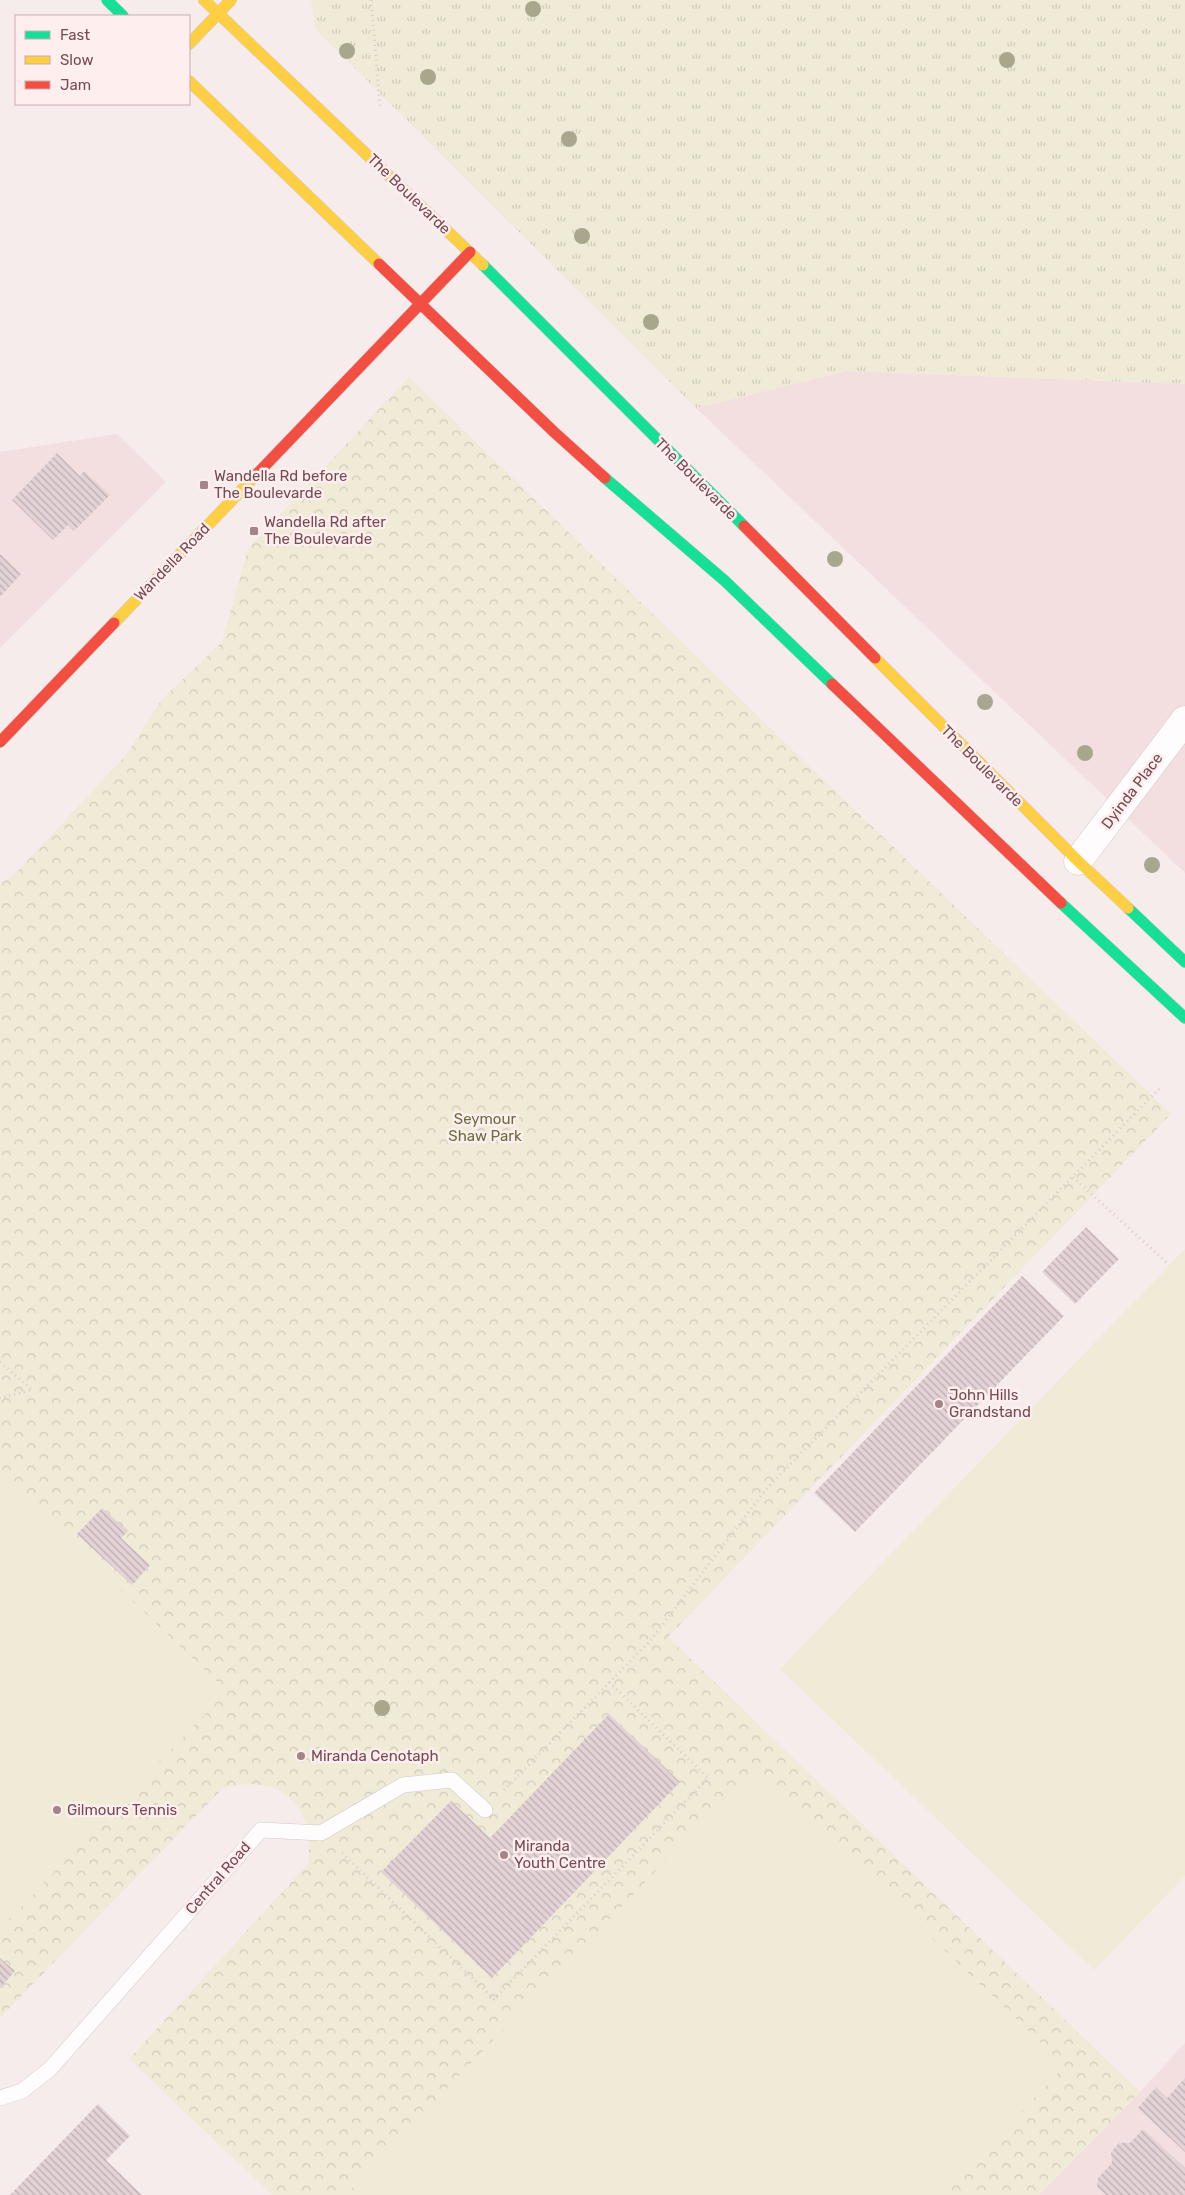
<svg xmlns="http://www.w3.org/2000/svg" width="1185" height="2195" font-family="Rubik,sans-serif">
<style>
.residential{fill:#f3dfdf}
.grass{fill:url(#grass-tufts)}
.forest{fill:url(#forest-crowns)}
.pitch{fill:#efebd7}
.building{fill:url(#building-back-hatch)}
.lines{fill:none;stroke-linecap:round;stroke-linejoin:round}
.lane-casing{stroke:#d6c8ca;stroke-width:16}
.street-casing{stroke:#d6c8ca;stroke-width:29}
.fast-casing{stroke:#d6c7c8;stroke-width:12}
.slow-casing{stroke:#d6c7c8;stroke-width:12}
.jam-casing{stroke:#d6c7c8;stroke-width:12}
.path{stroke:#d8cccd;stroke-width:3;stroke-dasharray:1 4;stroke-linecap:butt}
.lane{stroke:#fefcfc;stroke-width:15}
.street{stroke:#fefcfc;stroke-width:28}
.fast{stroke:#16e098;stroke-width:11}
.slow{stroke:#ffcf43;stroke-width:11}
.jam{stroke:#f24e42;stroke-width:11}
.tree{fill:#a8a78d}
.poi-dot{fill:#a28489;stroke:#fee;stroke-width:2}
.labels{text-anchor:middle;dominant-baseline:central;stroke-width:5;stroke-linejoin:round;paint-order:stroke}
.street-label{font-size:15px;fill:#754c54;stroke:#fee}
.poi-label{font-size:15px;fill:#754c54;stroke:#fee;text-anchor:start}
.park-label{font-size:15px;fill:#686f3f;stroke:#fee}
</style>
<defs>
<pattern id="grass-tufts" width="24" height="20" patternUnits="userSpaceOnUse" patternTransform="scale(1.25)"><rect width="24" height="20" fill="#efebd7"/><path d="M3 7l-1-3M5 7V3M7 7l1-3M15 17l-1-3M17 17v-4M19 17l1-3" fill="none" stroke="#d0cbba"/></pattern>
<pattern id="forest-crowns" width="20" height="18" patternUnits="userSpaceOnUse" patternTransform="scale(1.25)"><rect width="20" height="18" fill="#efebd7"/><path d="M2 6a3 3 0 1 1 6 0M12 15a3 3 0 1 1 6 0" fill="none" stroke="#d0cbba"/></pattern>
<pattern id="building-back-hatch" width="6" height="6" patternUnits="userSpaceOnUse" patternTransform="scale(1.25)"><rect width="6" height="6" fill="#e4d3d6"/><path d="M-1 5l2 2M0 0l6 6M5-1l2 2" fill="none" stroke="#bdadb0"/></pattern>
</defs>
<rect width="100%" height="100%" fill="#f7ecec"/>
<!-- residential -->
<path class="residential" d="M846 371 1185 384V873L696 408Z
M117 434 166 482 0 648V452Z
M1185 2043V2195H1039L1140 2092Z"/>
<!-- grass -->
<path class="grass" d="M313 0H1185V384L846 371 696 408 316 30 311 2Z"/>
<!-- forest -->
<path class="forest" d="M409 377 802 759 1171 1114 668 1637 1140 2092 1039 2195H272L129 2059 308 1864C316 1805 281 1773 223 1788L0 2018V884L15 874 126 755 162 699 222 642 248 549Z"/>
<!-- pitch -->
<path class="pitch" d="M1185 1249V1876L1094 1970 780 1669Z
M0 1475 227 1691 0 1929Z
M755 1768 1065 2066 941 2195H361L352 2187Z"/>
<!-- building -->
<path class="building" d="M57 453 80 476 84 471 110 495 74 531 68 525 53 540 12 500Z
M0 554 21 574 0 597Z
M1086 1227 1119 1259 1075 1304 1042 1272Z
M1022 1276 1064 1316 855 1532 814 1493Z
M102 1508 128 1531 121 1538 150 1565 132 1585 77 1534Z
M609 1714 680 1782 492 1978 381 1872 451 1801 490 1838Z
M0 1958 15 1971 0 1988Z
M1185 2078V2152L1138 2108 1156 2087 1167 2098Z
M98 2104 130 2136 106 2160 142 2195H10Z
M1143 2129 1185 2168V2195H1106L1097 2187 1098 2178 1112 2163 1111 2152 1119 2143H1130Z"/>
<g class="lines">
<!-- lane casing -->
<g class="lane-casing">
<path id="lane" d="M0 2098 22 2091 50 2069 261 1830 321 1833 403 1785 452 1780 485 1810"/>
</g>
<!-- street casing -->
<g class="street-casing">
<path id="street" d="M1078 861 1185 720"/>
</g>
<!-- fast casing -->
<g class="fast-casing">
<path id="fast" d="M107 0 123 16
M483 265 744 526
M605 478 725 581 832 684
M1061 903 1185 1018
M1128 908 1185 962"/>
</g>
<!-- slow casing -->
<g class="slow-casing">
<path id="slow" d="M204 0 483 265
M189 44 231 0
M189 81 379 264
M114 623 257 474
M875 658 1078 861 1128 908"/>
</g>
<!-- jam casing -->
<g class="jam-casing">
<path id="jam" d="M379 264 554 432 605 478
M257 474 470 252
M744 526 875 658
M832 684 1061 903
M0 742 114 623"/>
</g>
<!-- path -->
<path class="path" d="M371 0 380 106
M1073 1177 1169 1265
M0 1362 32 1390 0 1398
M504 1790 651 1640 767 1488 1160 1088
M342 1853 494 1999 708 1778 609 1682"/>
<!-- lane -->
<use href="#lane" class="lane"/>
<!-- street -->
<use href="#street" class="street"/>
<!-- fast -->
<use href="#fast" class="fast"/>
<!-- slow -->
<use href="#slow" class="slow"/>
<!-- jam -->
<use href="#jam" class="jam"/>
</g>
<!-- trees -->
<g class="tree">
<circle cx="533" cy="9" r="8"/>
<circle cx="347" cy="51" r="8"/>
<circle cx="1007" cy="60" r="8"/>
<circle cx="428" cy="77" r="8"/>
<circle cx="569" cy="139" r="8"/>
<circle cx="582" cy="236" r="8"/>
<circle cx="651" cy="322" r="8"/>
<circle cx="835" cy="559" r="8"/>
<circle cx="985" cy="702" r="8"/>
<circle cx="1085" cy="753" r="8"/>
<circle cx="1152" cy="865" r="8"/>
<circle cx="382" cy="1708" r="8"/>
</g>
<!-- markers -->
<g class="poi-dot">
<rect x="199" y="480" width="10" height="10" rx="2.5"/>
<rect x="249" y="526" width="10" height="10" rx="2.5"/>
<circle cx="939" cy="1404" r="5"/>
<circle cx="301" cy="1756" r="5"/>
<circle cx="57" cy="1810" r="5"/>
<circle cx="504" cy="1855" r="5"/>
</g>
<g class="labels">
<!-- street labels -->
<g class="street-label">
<text transform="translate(409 194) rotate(44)">The Boulevarde</text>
<text transform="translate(696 479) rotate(45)">The Boulevarde</text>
<text transform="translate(172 562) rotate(-46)">Wandella Road</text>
<text transform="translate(982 766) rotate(45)">The Boulevarde</text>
<text transform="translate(1132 791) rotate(-53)">Dyinda Place</text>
<text transform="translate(218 1878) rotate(-49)">Central Road</text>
</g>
<!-- poi labels -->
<g class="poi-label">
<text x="214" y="476">Wandella Rd before<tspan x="214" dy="17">The Boulevarde</tspan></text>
<text x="264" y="522">Wandella Rd after<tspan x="264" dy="17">The Boulevarde</tspan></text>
<text x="949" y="1395">John Hills<tspan x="949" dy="17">Grandstand</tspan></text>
<text x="311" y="1756">Miranda Cenotaph</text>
<text x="67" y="1810">Gilmours Tennis</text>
<text x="514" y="1846">Miranda<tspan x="514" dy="17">Youth Centre</tspan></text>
</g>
<!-- park labels -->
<g class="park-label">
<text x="485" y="1119">Seymour<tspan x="485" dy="17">Shaw Park</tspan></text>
</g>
</g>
<!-- legend -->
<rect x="15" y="15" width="175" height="90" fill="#ffeeee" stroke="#c8adb0"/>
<rect x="25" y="31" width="25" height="8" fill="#16e098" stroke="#c8adb0"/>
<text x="60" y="40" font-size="15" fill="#754c54">Fast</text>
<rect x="25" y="56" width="25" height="8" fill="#ffcf43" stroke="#c8adb0"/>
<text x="60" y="65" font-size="15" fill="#754c54">Slow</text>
<rect x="25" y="81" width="25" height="8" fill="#f24e42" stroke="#c8adb0"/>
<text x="60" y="90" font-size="15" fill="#754c54">Jam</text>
</svg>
